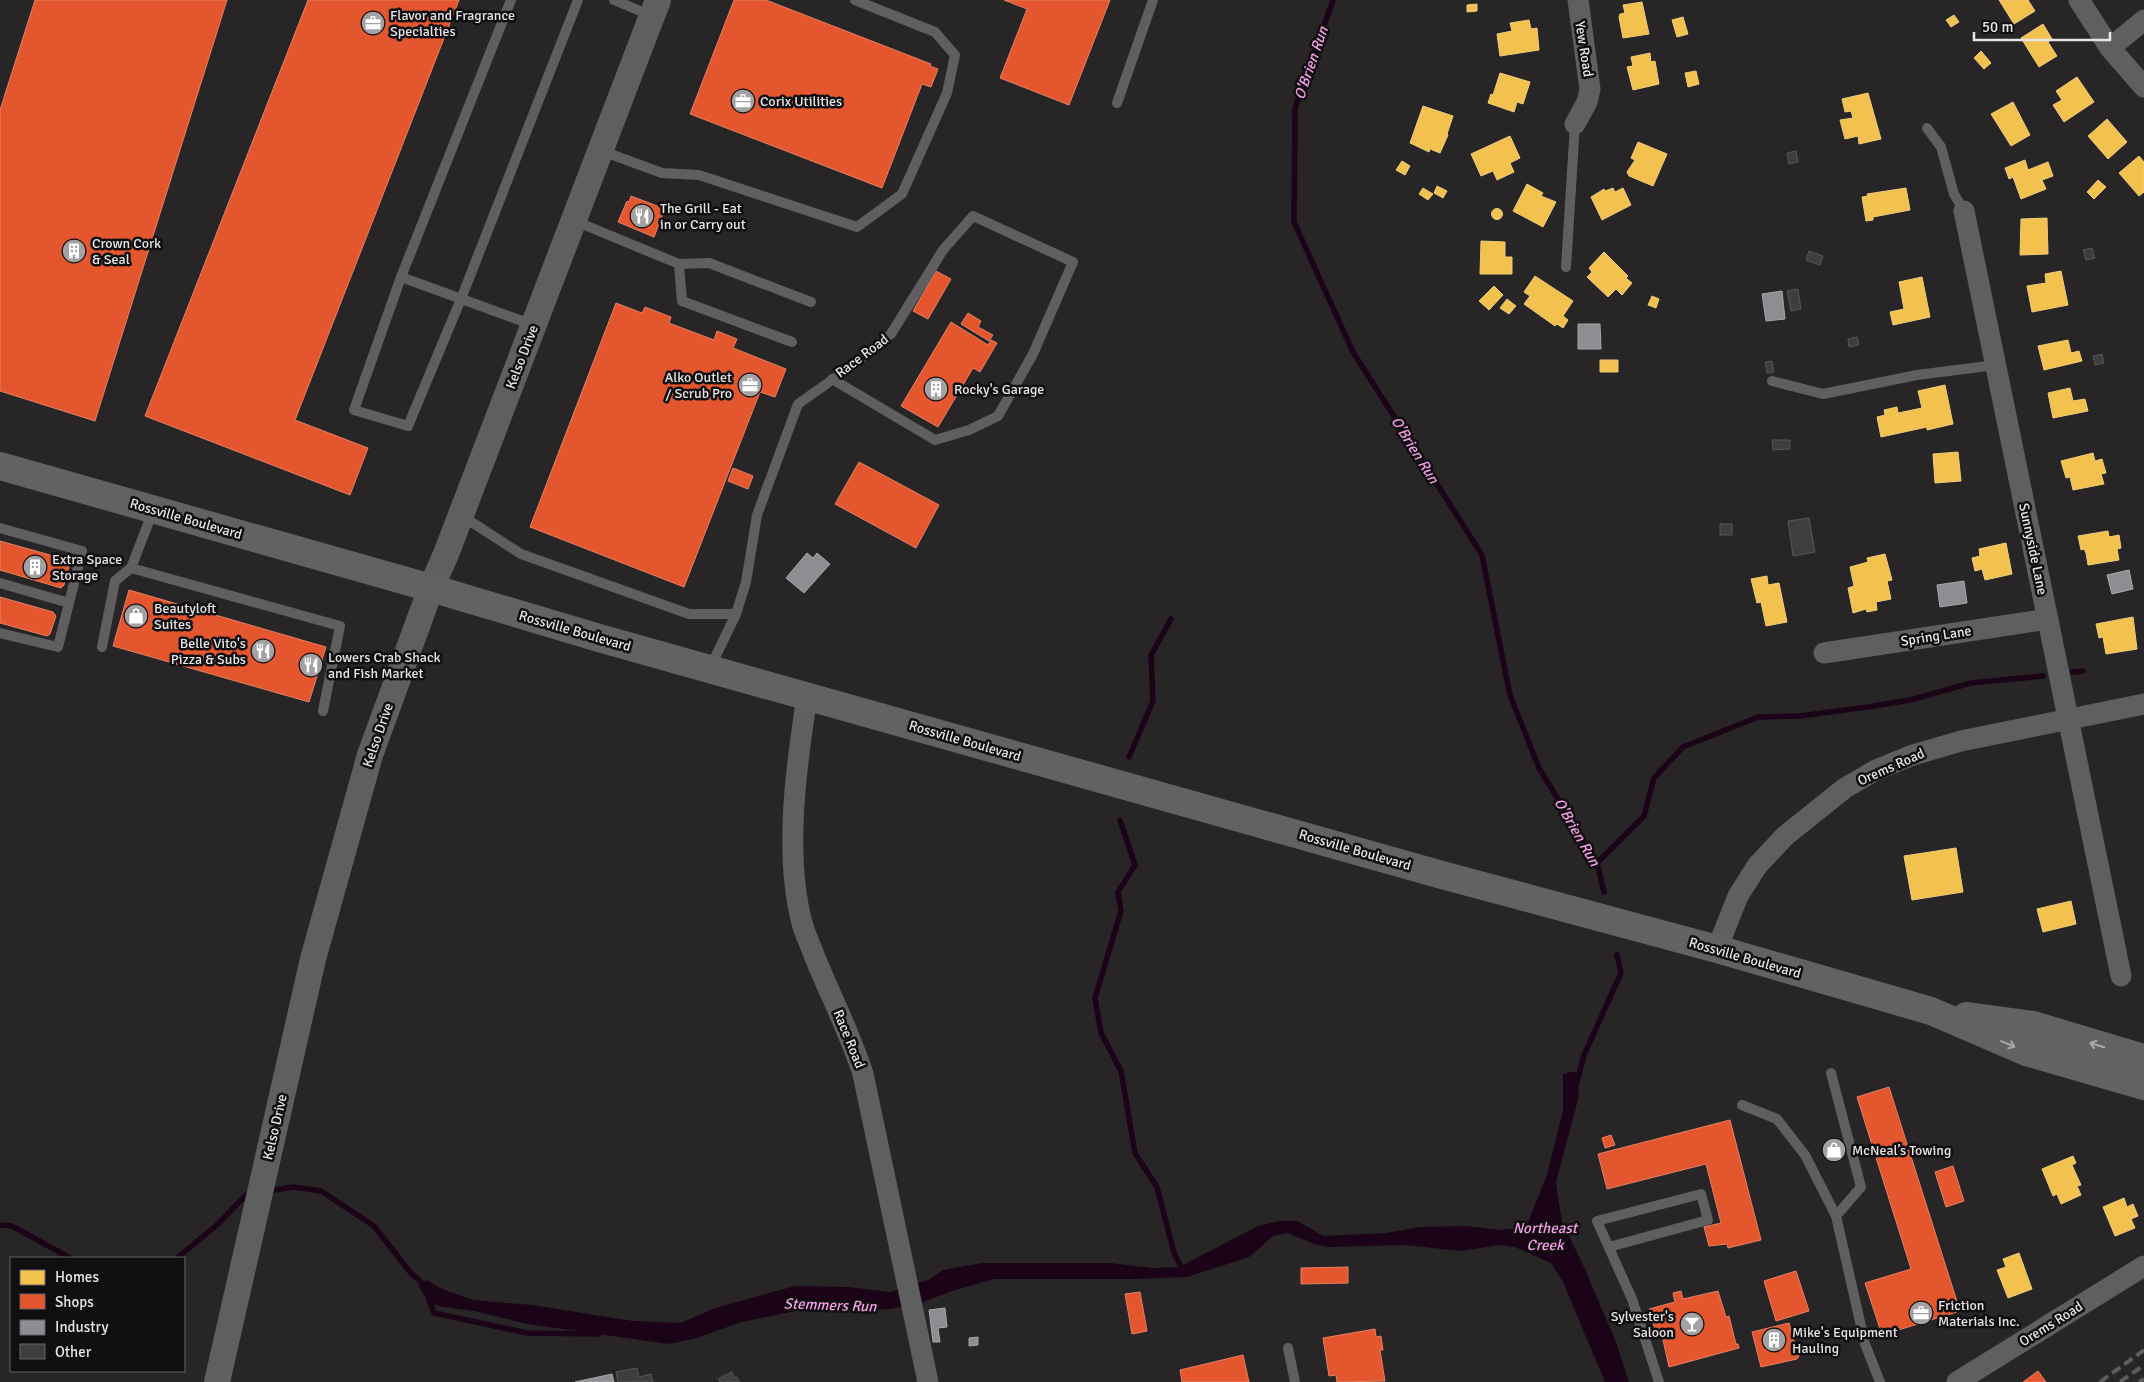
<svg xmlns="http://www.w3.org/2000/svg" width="2144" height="1382" font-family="Signika,sans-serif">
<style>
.water{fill:#1b0418}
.homes{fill:#f2c14e;stroke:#efcc7c}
.shops{fill:#e4572e;stroke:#e58165}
.industry{fill:#8d8d92;stroke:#a8a7ab}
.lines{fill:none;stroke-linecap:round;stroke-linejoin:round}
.stream{stroke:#1b0418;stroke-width:5.5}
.building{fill:#3f3d3e;stroke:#595658}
.service{stroke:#605f60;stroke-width:10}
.minor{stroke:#605f60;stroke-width:21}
.tertiary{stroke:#605f60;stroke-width:26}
.secondary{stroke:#646162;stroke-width:28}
.rail{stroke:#5e5c5e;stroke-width:4;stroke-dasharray:10 5;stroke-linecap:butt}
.oneway{stroke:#aca9ab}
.labels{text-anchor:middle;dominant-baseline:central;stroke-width:5;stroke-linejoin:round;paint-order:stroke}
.poi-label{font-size:14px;fill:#e7e4e6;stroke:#100e10;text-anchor:start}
.street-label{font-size:14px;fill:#e7e4e6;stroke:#100e10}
.water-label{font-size:15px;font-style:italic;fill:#f79fe8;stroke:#100e10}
</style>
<rect width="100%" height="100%" fill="#282527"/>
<!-- water -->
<path class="water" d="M1569 1072H1576L1579 1096 1556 1182 1558 1197 1562 1222 1584 1267 1616 1342 1629 1382H1605L1563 1282 1551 1263 1515 1247 1499 1245 1461 1251 1405 1245 1330 1247 1317 1245 1287 1233 1273 1236 1249 1257 1187 1277 1135 1279H994L952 1291 923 1302 891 1309 870 1310 811 1308 741 1322 697 1338 669 1344 527 1324 474 1311 443 1307 429 1303 418 1285 427 1280 442 1289 473 1300 532 1305 633 1321 681 1323 715 1308 795 1286 848 1287 890 1292 928 1280 943 1270 982 1263H1110L1152 1268 1179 1267 1258 1226 1279 1221H1298L1323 1236 1386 1233 1420 1227 1466 1226 1500 1230 1526 1227 1547 1175 1563 1111V1074Z"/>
<!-- homes -->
<path class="homes" d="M1999 0H2028L2035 11 2014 24Z
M1642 2 1649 34 1623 38 1619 17 1620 14 1625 13 1623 5Z
M1477 4V11L1467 12V5Z
M1954 15 1959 22 1951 27 1946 20Z
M1683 17 1688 34 1677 37 1672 20Z
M1529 20 1531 29 1537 28 1539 50 1500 56 1497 34 1512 31 1510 23Z
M2043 24 2052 39 2048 42 2057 56 2039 67 2021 38Z
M1981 51 1991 63 1984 69 1974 58Z
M1650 53 1651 62 1655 61 1659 84 1633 90 1627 67 1633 66 1631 57Z
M1696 71 1699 84 1688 87 1685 73Z
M1500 73 1530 82 1523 104 1517 102 1514 112 1488 103 1491 94 1493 95Z
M2077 77 2094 102 2064 122 2053 105 2062 100 2056 91Z
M1868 93 1881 139 1859 144 1858 136 1845 139 1840 120 1853 118 1851 111 1845 112 1842 99Z
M2013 102 2030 135 2011 146 1991 114Z
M1423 106 1453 116 1447 134 1448 135 1440 153 1430 149 1429 152 1410 143Z
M2107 119 2127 142 2108 159 2088 136Z
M1510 136 1520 158 1510 163 1514 172 1497 180 1493 171 1481 176 1471 154Z
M1638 142 1667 154 1653 186 1629 176 1627 172 1635 160 1631 158Z
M2139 156 2144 162V192L2139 196 2119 173Z
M2025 160 2028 170 2048 162 2053 176 2042 180 2046 189 2021 199 2013 177 2009 179 2005 168Z
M1402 161 1410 166 1405 175 1396 170Z
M2098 180 2106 187 2094 199 2087 192Z
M1527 184 1543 193 1541 196 1556 202 1543 227 1513 211Z
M1437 186 1447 191 1443 198 1434 193Z
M1423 188 1433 194 1428 200 1419 194Z
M1613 188 1615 192 1623 188 1631 205 1602 220 1591 197 1604 189 1605 191Z
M1906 188 1910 210 1873 217V220L1866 221 1862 197 1868 196 1867 194Z
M1491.5 214a5.5 5.5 0 1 1 11 0a5.5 5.5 0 1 1-11 0Z
M2047 218 2048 254 2020 255 2021 219Z
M1481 241 1505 242V257H1512V274H1480Z
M1604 252 1628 276 1626 278 1632 283 1622 295 1616 289 1608 297 1587 277 1592 272 1589 268Z
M2061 271 2068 305 2032 312 2027 286 2046 283 2045 274Z
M1535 276 1573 301 1563 316 1568 320 1563 328 1557 324 1555 326 1524 304 1530 296 1524 292Z
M1922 277 1930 317 1893 325 1890 312 1904 309 1899 282Z
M1494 286 1503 295 1489 310 1479 301Z
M1652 296 1659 299 1656 308 1648 305Z
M1507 299 1516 306 1509 314 1500 308Z
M2068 340 2071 353 2079 351 2082 361 2044 370 2038 346Z
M1600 360H1618V372H1600Z
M1945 385 1953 424 1927 430V427L1881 437 1877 417 1885 415 1884 410 1897 407 1898 413 1922 408 1918 391Z
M2070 388 2073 401 2085 399 2088 411 2053 418 2048 393Z
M1958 452 1961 481 1935 483 1933 454Z
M2093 453 2095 461 2102 459 2106 473 2101 474 2104 484 2073 490 2070 477 2066 478 2061 461Z
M2108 531 2109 537 2119 535 2121 548 2117 549 2119 560 2088 565 2086 553 2084 549 2081 550 2078 536Z
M2006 543 2012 574 1985 580 1982 569 1975 571 1972 558 1980 556 1979 549Z
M1885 554 1892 580 1887 581 1891 599 1876 602 1877 610 1867 612 1866 609 1853 613 1848 588 1854 586 1850 567 1868 562 1867 558Z
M1767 576 1768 585 1779 583 1787 622 1766 626 1761 602 1757 603 1751 579Z
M2133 617 2137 649 2106 654 2103 637 2099 638 2096 624Z
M1956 848 1963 892 1912 900 1904 856Z
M2071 901 2076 924 2043 932 2037 909Z
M2073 1156 2076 1163 2072 1165 2081 1185 2077 1186 2081 1195 2061 1204 2057 1194 2053 1196 2042 1169Z
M2124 1198 2127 1207 2133 1204 2138 1216 2131 1219 2135 1228 2115 1236 2103 1207Z
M2019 1253 2032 1289 2008 1298 1997 1270 2006 1267 2003 1259Z"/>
<!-- shops -->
<path class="shops" d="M35 0H227L95 421 0 391V110Z
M308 0H459L295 420 368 448 350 495 145 416Z
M734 0H766L931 64 930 66 938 69 931 87 922 84 882 188 690 114Z
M1004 0H1110L1069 105 1000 78 1027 9Z
M631 196 665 209 654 237 618 222 627 201 629 202Z
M936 271 951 279 928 319 913 311Z
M616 303 642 313 645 307 671 317 669 323 714 340 717 331 737 339 733 348 786 369 775 397 760 392 684 587 530 527Z
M968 313 981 321 978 327 993 335 989 341 961 324Z
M951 322 988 345 991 340 997 343 980 372 973 368 938 427 901 406Z
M859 462 939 505 916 548 835 504Z
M733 468 753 476 748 489 728 481Z
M0 541 68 560 70 563 64 585 61 588 0 570Z
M129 590 326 647 309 702 113 646Z
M0 597 53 612 56 616 50 634 47 636 0 623Z
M1889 1087 1960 1311 1882 1335 1865 1283 1911 1269 1857 1097Z
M1730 1120 1761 1240 1728 1248 1727 1244 1709 1246 1704 1227 1721 1223 1706 1164 1607 1189 1598 1154Z
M1611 1135 1615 1145 1605 1148 1602 1138Z
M1953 1166 1964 1201 1946 1207 1935 1172Z
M1348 1267V1283L1301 1284V1268Z
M1796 1271 1809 1311 1776 1321 1764 1281Z
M1681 1291 1683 1299 1718 1291 1726 1317 1729 1316 1736 1344H1738L1739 1348 1669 1367 1661 1331 1656 1333 1649 1309 1675 1302 1673 1293Z
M1140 1292 1147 1331 1132 1334 1125 1294Z
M1789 1323 1796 1347H1798L1800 1354 1797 1359 1761 1367 1752 1332Z
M1375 1329 1376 1337 1381 1336 1383 1350H1380L1385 1381 1337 1382 1336 1375 1329 1376 1323 1338Z
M1243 1355 1249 1382H1182L1180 1370Z
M2038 1371 2046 1382H2023Z"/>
<!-- industry -->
<path class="industry" d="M1782 291 1785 319 1766 321 1762 294Z
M1578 324H1600L1601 349H1578Z
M807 553 813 558 817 553 830 564 804 593 786 578Z
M2129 570 2133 589 2112 594 2107 575Z
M1964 581 1967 603 1940 607 1937 585Z
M945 1308 947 1327 938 1328 940 1342H933L929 1310Z
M978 1337V1345L969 1346V1338Z
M612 1374 614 1382H575Z"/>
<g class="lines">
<!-- stream -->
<path class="stream" d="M1333 0 1295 108 1294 222 1353 352 1482 555 1510 695 1539 768 1597 863 1604 892
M2073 672 2083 671
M1129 757 1153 701 1151 655 1171 619
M1120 820 1135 865 1118 892 1121 911 1095 998 1101 1033 1121 1071 1135 1153 1157 1187 1174 1253 1183 1271
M1597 863 1644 816 1654 778 1683 747 1758 717 1800 716 1867 707 1910 700 1971 683 2043 676
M1575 1089 1584 1055 1621 973 1617 955
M268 1191 293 1187 321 1191 374 1226 410 1272 421 1282 424 1289
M0 1225 12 1226 70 1258
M177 1258 217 1225 247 1194H251
M428 1297 434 1313 527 1333 599 1334"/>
</g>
<!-- building -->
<path class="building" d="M1796 151 1798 162 1789 164 1787 153Z
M2092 248 2095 258 2086 260 2083 250Z
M1809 251 1823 256 1820 265 1806 260Z
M1798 289 1801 309 1791 311 1787 291Z
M1857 337 1859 345 1849 347 1848 339Z
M2102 354 2104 363 2095 365 2093 356Z
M1772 361 1774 372 1767 373 1765 362Z
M1772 440H1790V449L1773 450Z
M1809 518 1815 552 1793 556 1788 521Z
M1720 524H1732V535H1720Z
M637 1368 639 1377 651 1374 653 1382H618L616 1372Z
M732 1372 734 1378 737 1377 740 1382H720L718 1379Z"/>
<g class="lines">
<!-- service -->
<path class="service" d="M511 0 401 277 354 410 408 426 461 299 578 0
M614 0 652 16
M1117 103 1153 0
M1927 128 1941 147 1954 194 1964 211
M602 151 662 173 699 175 857 227 902 194 947 93 955 55 935 32 855 0
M575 221 679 264 709 263 811 302
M679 264 682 301 792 342
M1566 267 1575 124
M401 277 533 325
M1772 381 1823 394 1917 375 1996 365
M153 511 131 568 340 626 323 711
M462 516 521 554 689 614H736
M0 528 82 551 58 647 0 633
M0 583 69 603
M102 647 115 581 131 568
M710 668 736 614 746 582 757 515 798 404 852 366 891 334 943 250 973 216 1073 262 1033 354 998 416 969 430 935 440 832 379
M1831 1073 1861 1187 1836 1216 1865 1344 1880 1382
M1742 1105 1777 1119 1805 1155 1836 1216
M1609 1247 1708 1220 1701 1194 1597 1221 1632 1299 1659 1382
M1288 1348 1295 1382"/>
<!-- minor -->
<path class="minor" d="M2079 0 2110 48 2144 87
M2110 48 2144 20
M1575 124 1587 102 1590 89 1578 0
M1964 211 2121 976
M1824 653 2048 619
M807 697C796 767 784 854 802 923 805 934 810 944 814 955 830 995 850 1033 863 1074L928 1382
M1717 949 1738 896 1757 866 1785 836 1845 788 1876 770 1913 755 1961 741 2144 704
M1957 1382 2144 1266"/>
<!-- tertiary -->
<path class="tertiary" d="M217 1382 313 959 370 755 431 588 446 554 658 0"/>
<!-- secondary -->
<path class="secondary" d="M0 466 431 588 599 638 1442 875 1717 949 1931 1011 2026 1052 2144 1086
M1966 1016 2033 1025 2144 1058"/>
<!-- rail -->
<path class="rail" d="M2100 1382 2144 1350
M2120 1382 2144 1365
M2139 1382 2144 1379"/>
</g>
<!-- one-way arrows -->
<defs><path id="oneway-shaft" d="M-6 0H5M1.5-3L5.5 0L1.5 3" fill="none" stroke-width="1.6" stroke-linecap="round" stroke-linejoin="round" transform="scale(1.25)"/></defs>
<g class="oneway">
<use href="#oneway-shaft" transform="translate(2008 1044) rotate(23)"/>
<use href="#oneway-shaft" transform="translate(2097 1045) rotate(-163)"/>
</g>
<!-- icons -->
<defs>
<g id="office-disc" transform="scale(1.25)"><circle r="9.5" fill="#a4a1a3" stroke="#100e10"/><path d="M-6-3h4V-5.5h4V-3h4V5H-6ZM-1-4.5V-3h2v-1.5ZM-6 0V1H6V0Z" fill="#fff"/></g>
<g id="restaurant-disc" transform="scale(1.25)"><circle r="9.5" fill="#a4a1a3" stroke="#100e10"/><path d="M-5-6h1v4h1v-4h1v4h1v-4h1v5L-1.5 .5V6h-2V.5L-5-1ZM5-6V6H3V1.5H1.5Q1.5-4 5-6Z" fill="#fff"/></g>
<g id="building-disc" transform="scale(1.25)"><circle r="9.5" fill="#a4a1a3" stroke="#100e10"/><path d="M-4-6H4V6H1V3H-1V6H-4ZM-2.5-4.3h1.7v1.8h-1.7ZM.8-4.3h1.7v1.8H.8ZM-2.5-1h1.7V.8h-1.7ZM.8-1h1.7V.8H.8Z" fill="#fff"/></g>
<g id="shop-disc" transform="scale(1.25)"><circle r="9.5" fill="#a4a1a3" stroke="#100e10"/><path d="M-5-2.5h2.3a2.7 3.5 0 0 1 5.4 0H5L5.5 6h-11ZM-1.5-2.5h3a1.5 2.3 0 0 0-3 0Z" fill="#fff"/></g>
<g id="bar-disc" transform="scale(1.25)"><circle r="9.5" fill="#a4a1a3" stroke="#100e10"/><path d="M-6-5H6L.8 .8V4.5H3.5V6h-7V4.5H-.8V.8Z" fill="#fff"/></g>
</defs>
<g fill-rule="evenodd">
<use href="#office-disc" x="373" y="23"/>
<use href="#office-disc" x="743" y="101"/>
<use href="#restaurant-disc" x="642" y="216"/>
<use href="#building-disc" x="74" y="251"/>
<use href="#office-disc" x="750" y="385"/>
<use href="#building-disc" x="936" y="389"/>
<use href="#building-disc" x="35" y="567"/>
<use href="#shop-disc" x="136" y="616"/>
<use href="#restaurant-disc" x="263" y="651"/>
<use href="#restaurant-disc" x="311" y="665"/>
<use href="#shop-disc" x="1834" y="1150"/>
<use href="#office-disc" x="1921" y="1313"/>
<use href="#bar-disc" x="1692" y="1324"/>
<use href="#building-disc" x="1774" y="1340"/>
</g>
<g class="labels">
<!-- poi labels -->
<g class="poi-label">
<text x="390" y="15">Flavor and Fragrance<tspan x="390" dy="16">Specialties</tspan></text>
<text x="760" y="101">Corix Utilities</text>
<text x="660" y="208">The Grill - Eat<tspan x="660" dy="16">in or Carry out</tspan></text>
<text x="92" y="243">Crown Cork<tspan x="92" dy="16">&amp; Seal</tspan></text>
<text x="732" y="377" text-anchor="end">Alko Outlet<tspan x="732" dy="16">/ Scrub Pro</tspan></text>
<text x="954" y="389">Rocky's Garage</text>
<text x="52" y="559">Extra Space<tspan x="52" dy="16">Storage</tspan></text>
<text x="154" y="608">Beautyloft<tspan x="154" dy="16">Suites</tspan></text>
<text x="246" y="643" text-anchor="end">Belle Vito's<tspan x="246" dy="16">Pizza &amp; Subs</tspan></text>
<text x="328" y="657">Lowers Crab Shack<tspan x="328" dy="16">and Fish Market</tspan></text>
<text x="1852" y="1150">McNeal’s Towing</text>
<text x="1938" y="1305">Friction<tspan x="1938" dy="16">Materials Inc.</tspan></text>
<text x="1674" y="1316" text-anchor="end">Sylvester's<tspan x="1674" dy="16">Saloon</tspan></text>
<text x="1792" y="1332">Mike's Equipment<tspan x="1792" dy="16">Hauling</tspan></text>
</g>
<!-- street labels -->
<g class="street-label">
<text transform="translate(1584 49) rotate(81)">Yew Road</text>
<text transform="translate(862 356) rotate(-37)">Race Road</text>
<text transform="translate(522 357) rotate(-69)">Kelso Drive</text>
<text transform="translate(186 519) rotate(16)">Rossville Boulevard</text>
<text transform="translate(2033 549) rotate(78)">Sunnyside Lane</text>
<text transform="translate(575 631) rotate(16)">Rossville Boulevard</text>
<text transform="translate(1936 636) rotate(-9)">Spring Lane</text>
<text transform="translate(378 735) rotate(-71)">Kelso Drive</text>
<text transform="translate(965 741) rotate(16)">Rossville Boulevard</text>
<text transform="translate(1891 767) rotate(-24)">Orems Road</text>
<text transform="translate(1355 850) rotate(16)">Rossville Boulevard</text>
<text transform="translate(1745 958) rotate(16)">Rossville Boulevard</text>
<text transform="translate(849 1039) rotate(68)">Race Road</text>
<text transform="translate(275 1127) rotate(-77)">Kelso Drive</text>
<text transform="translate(2051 1324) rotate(-32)">Orems Road</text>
</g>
<!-- water labels -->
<g class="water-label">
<text transform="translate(1311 63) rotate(-71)">O'Brien Run</text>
<text transform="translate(1415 450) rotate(58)">O'Brien Run</text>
<text transform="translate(1577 832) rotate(60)">O'Brien Run</text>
<text x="1545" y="1228">Northeast<tspan x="1545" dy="17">Creek</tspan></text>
<text transform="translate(830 1305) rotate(2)">Stemmers Run</text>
</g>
</g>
<!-- legend -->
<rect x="10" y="1257" width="175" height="115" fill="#100e10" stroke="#666466"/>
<rect x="20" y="1270" width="25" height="15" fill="#f2c14e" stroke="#666466"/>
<text x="55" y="1282" font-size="15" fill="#e7e4e6">Homes</text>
<rect x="20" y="1294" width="25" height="15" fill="#e4572e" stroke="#666466"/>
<text x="55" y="1307" font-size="15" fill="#e7e4e6">Shops</text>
<rect x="20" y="1320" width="25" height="15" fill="#8d8d92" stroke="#666466"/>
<text x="55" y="1332" font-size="15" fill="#e7e4e6">Industry</text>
<rect x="20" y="1344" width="25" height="15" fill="#3f3d3e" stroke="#666466"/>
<text x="55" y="1357" font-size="15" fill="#e7e4e6">Other</text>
<!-- scale -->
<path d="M1974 32v8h136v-8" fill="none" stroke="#e7e4e6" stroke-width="2.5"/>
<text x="1982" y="32" font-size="15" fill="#e7e4e6" stroke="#100e10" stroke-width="4" paint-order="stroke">50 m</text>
</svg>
